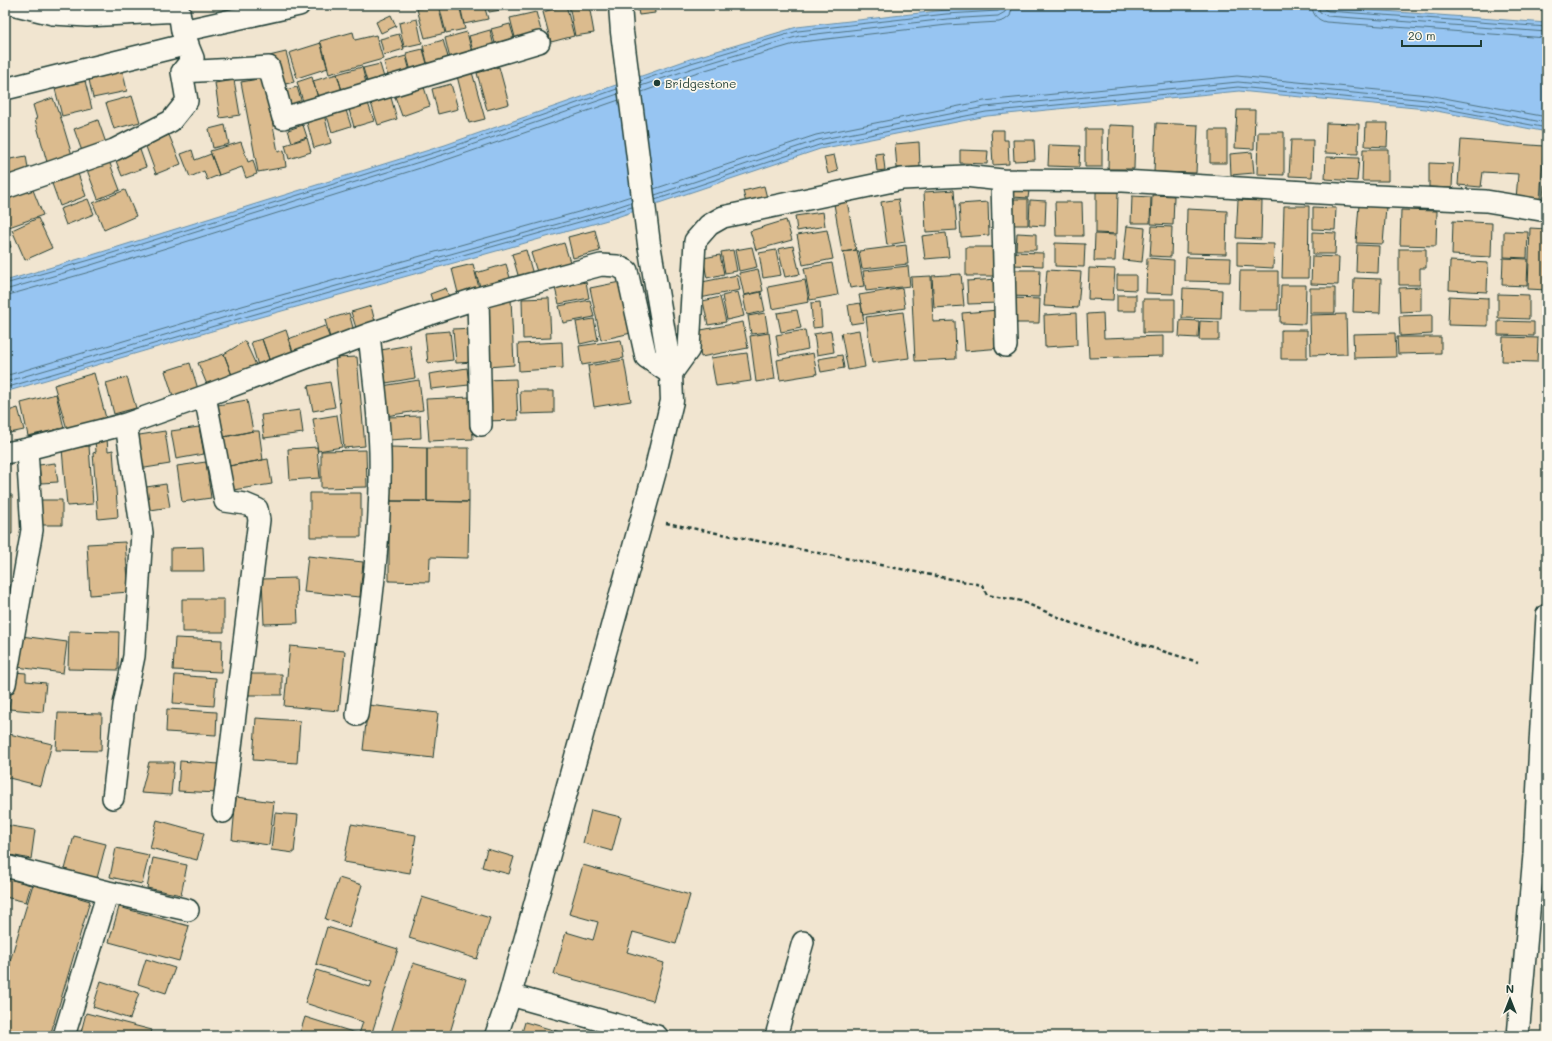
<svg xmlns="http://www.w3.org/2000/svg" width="1552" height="1041" font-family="Mali,sans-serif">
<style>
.water{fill:#97c5f2;stroke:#678fa6}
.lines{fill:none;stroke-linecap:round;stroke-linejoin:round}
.shore{stroke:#4f7380;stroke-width:1}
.building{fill:#dbbb8e;stroke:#1f3d34}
.street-casing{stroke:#1f3d34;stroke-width:24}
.secondary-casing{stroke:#1f3d34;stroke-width:25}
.path{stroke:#1f3d34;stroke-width:2.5;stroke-dasharray:4 3;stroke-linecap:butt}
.street{stroke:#fbf7ec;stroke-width:21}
.secondary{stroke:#fbf7ec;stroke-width:22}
.poi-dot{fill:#1f3d34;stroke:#fbf7ec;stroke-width:1.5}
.labels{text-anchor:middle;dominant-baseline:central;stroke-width:3.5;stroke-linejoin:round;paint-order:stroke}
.poi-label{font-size:12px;fill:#1f3d34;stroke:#fbf7ec;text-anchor:start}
</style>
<rect width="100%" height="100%" fill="#f1e5d0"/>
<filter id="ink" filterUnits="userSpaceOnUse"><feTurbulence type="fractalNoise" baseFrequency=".025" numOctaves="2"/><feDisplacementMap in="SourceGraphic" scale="8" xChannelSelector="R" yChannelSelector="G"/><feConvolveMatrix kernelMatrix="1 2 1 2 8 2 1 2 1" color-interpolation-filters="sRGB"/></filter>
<g filter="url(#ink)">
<!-- water -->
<path class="water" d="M1034 5H1301L1547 23V132L1426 109 1239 91 987 116 820 149 611 219 239 323 5 392V281L89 256 445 145 690 59 797 27 946 10Z"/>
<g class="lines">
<!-- shore -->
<path class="shore" d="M1312 5C1312 14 1317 20 1326 22L1547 38
M1318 5 1320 12 1327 16 1547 32
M1323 5 1324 9 1328 11 1547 27
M640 81 691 63 798 31 946 14 998 11 1001 9 1002 5
M641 86 693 68 799 36 947 19 998 16 1005 12 1007 5
M642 92 695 73 801 42 947 25 999 22 1005 20 1010 16 1013 5
M654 189 816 135 984 101 1237 76 1428 95 1547 117
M655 195 818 140 985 107 1238 82 1427 100 1547 123
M655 200 819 145 986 112 1238 87 1426 105 1547 128
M5 284 90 260 446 149 617 89
M5 290 91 265 448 153 618 94
M5 296 93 271 449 159 619 100
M5 376 235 308 607 204 631 196
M5 382 236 314 608 210 632 202
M5 388 238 319 632 207"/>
</g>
<!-- building -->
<path class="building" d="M432 5H438L445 33 425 38 417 9Z
M439 5H459L465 29 446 33Z
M460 5H484L488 19 464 24Z
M488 5H513V8L489 12Z
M566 5 574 36 551 42 543 12Z
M569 5H589L594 33 575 36Z
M637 5H654L655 13 639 15Z
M536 12 543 38 517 45 510 18Z
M391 15 396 26 381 33 376 22Z
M417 19 422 43 404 47 399 23Z
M510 24 516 44 497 50 491 29Z
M490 30 495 50 474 55 469 36Z
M353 32 355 40 376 35 383 59 329 74 320 41Z
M467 32 473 57 451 63 445 38Z
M399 34 404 49 384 55 380 39Z
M443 40 450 64 429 70 423 46Z
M321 43 328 68 297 78 289 53Z
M423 49 429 71 412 75 406 53Z
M286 52 294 82 277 86 269 56Z
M406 56 411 75 389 81 384 62Z
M380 64 385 81 368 85 363 68Z
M362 67 367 87 343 94 337 74Z
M499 67 509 104 487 110 477 73Z
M122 68 127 91 93 98 88 75Z
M472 72 485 119 469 123 457 76Z
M83 73 92 109 62 116 53 81Z
M337 74 343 94 319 101 313 81Z
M312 77 319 101 305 108 297 82Z
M264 78 278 152 284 150 286 167 258 172 241 82Z
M234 80 240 115 220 118 215 83Z
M422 81 430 106 402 116 393 91Z
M451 84 458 109 438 114 432 89Z
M297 87 303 106 284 112 278 92Z
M390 94 397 119 378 125 370 100Z
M132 96 140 122 114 129 106 103Z
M53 98 58 112H59L72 155 47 162 35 119H37L33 105Z
M367 100 374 121 354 127 348 106Z
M345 107 351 126 332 132 326 113Z
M1237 110H1255L1254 149 1235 148Z
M324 114 331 143 314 148 306 119Z
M98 120 107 146 83 154 74 129Z
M1156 123 1198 125 1196 173 1154 172Z
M1326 123 1359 124 1358 154 1325 153Z
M1366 123H1388L1387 147 1365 146Z
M225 125 229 144 213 148 209 129Z
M303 125 307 137 292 142 288 130Z
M1109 125 1135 126 1134 169H1108Z
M1085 129H1102V167H1085Z
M991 130H1004V140H1008L1009 164 993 165Z
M1210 130H1227V163H1210Z
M1258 132H1284V175L1257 174Z
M169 135 181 164 156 174 145 144Z
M307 138 311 152 289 159 285 145Z
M1013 140H1034L1035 160 1014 161Z
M1291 140H1313L1312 177 1289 176Z
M1461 140 1544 146 1540 200 1516 199 1518 174 1483 172 1481 187 1458 185Z
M241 142 248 162 253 160 257 174 246 178 242 167 219 175 210 151Z
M919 142 920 167 897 168 895 144Z
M1049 145 1080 146 1079 167 1048 166Z
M139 147 146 167 122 176 114 156Z
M1363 149H1388V181H1362Z
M192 150 195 160 211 154 219 175 207 180 204 171 190 177 181 154Z
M960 150 988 151 987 164 960 163Z
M1252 152 1254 173 1231 175 1230 154Z
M883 153 885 170 877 171 875 154Z
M834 155 838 171 828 174 824 157Z
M26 156 29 174 5 178V160Z
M1326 157 1359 158 1357 181 1325 179Z
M109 161 120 190 98 199 87 170Z
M1429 163 1453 164 1452 188 1429 187Z
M76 168 86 196 60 206 50 178Z
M31 185 43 215 9 227 5 216V194Z
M1544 185H1547V198H1543Z
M764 186 768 202 747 207 743 191Z
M125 190 136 216 104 230 93 203Z
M954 190 957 230 926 232 924 192Z
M1013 191H1029L1028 198 1013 197Z
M1096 192H1118L1117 234 1096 233Z
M1152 195 1174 196 1173 225 1151 224Z
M1132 196 1151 197 1150 223H1131Z
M88 199 94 214 66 225 60 209Z
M898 199 905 242 887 245 881 202Z
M1014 199H1028V225H1013Z
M1030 200 1046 201 1045 226 1029 225Z
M1238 200 1262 201 1261 239 1236 238Z
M847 201 856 250 842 252 834 204Z
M988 202 989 235 961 237 959 204Z
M1055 202H1082L1083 236H1056Z
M1359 205 1386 207 1383 244 1356 243Z
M1284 206H1309L1308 278H1282Z
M1313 207 1336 208 1335 230 1313 229Z
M1187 209 1227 211 1226 254 1186 253Z
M1401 210 1437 211 1436 246 1400 245Z
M823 212 825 226 797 231 795 216Z
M38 218 52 248 25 260 12 230Z
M786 220 792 240 756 250 750 231Z
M1453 221 1492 223 1491 257 1452 255Z
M1127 226 1145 228 1142 262 1123 260Z
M1152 226 1172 227 1171 257 1150 256Z
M1530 228 1547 229V290L1528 289Z
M5 230 11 247 5 249Z
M595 230 600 251 573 258 568 237Z
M827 230 833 259 803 265 797 235Z
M1504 231 1528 232 1527 258 1504 257Z
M1313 232 1336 233 1335 254H1313Z
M946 233 949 257 925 259 922 236Z
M1017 233 1036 234V250H1016Z
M1095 234 1116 235 1115 261H1094Z
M564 243 570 262 537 272 531 253Z
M1055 243 1085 244 1084 267 1055 266Z
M1237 243 1274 244 1273 268 1237 266Z
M906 245 908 264 862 269 859 251Z
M1357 245 1379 246 1378 273 1356 272Z
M793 246 800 274 785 277 778 249Z
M752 247 757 267 739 271 735 250Z
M966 247H996V276H966Z
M1399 249H1426V268H1420V285H1399Z
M526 250 534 278 520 282 512 254Z
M733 250 737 271 725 273 721 252Z
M776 250 781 275 763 278 759 253Z
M857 250 864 286 850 288 843 252Z
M1012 252 1043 253V266L1012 265Z
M720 255 724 274 707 278 703 258Z
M1312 256 1339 257 1338 285 1311 284Z
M1186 257 1231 258 1230 282 1185 281Z
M1147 258 1174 260 1173 294 1146 293Z
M1503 258 1528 259 1527 286 1502 285Z
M1450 261 1488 263 1487 292 1449 290Z
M832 263 838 295 810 300 804 268Z
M473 264 480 292 459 297 452 269Z
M506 264 511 281 481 290 476 273Z
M908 266 910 286 866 291 863 271Z
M1089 268 1115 269 1113 300 1088 299Z
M758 269 763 291 744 295 739 273Z
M1012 270H1040L1039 297 1011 296Z
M1047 270 1081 272 1078 308 1044 306Z
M1240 271H1278V310H1239Z
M961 274 964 306 934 308 932 276Z
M737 275 740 290 700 298 697 283Z
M1117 275H1136V290L1117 289Z
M931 276 933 322 955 321 956 359 915 361 911 277Z
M1354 278 1381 279 1380 313 1353 312Z
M998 279 999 303 968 304 967 281Z
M805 280 809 302 772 309 768 287Z
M586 282 589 298 559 304 555 288Z
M620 282 631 333 601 340 590 288Z
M1281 285H1306L1305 324 1280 323Z
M1421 287V311L1400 312 1399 288Z
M446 288 450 300 434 306 430 294Z
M902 288 905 308 863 315 859 295Z
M1183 288 1222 290 1221 319 1182 318Z
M1310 288H1335V313H1310Z
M738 292 744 316 727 320 722 296Z
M761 292 765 311 747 315 743 296Z
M1498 294 1529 295V319L1498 318Z
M1117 295H1136V311H1117Z
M1449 296 1488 298V326L1448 325Z
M720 297 726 322 708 325 703 301Z
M549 298 551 338 523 339 522 299Z
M1012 298 1040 299 1039 323H1011Z
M511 299 514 365 487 367 483 300Z
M1143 299H1175V333H1143Z
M590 300 594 317 563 323 559 306Z
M820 302 822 327 813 328 811 303Z
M861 303 864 322 851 324 848 305Z
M371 306 376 326 357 331 351 312Z
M797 310 801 328 781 332 777 313Z
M998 310 1002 348 965 351 962 313Z
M903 312 909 358 872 363 866 317Z
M349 313 355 335 331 341 325 320Z
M765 313 768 332 751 334 748 316Z
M1076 313 1077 345 1045 347 1044 315Z
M1103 313 1104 338 1163 336V356L1089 358 1087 314Z
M1346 314 1347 354 1311 355 1310 315Z
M1432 315V334L1400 336 1399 316Z
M594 319 598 340 580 344 576 322Z
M1180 320 1199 321 1198 338 1179 337Z
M1200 321 1219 322V340H1199Z
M1498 321 1534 322V336L1498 335Z
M743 322 748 348 701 357 696 331Z
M325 326 331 341 294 355 288 339Z
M474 328 476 362 456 363 453 329Z
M286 330 294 355 270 362 262 339Z
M805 330 808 349 779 355 776 335Z
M859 330 865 367 848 370 841 333Z
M1281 330H1307V359H1281Z
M450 331 453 360 428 363 425 333Z
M831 331 834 352 817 355 814 334Z
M769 333 775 379 756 382 750 336Z
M1395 333 1396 357 1354 358 1353 334Z
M1397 337H1441V353L1398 354Z
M1503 337 1538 338 1537 362 1502 361Z
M262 339 270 362 259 369 251 342Z
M621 340 624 358 582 365 579 346Z
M245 341 256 365 233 378 224 354Z
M562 342 563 368 519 371 518 344Z
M410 345 415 378 386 383 381 350Z
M747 353 751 381 716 386 711 358Z
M813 353 817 374 780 380 777 360Z
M224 354 233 378 208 387 198 363Z
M842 355 844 368 821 372 818 359Z
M357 357 365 446 344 448 335 358Z
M624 360 631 401 594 407 588 366Z
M190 363 198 389 173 396 165 371Z
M467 368 469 385 431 389 429 374Z
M94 373 106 418 67 429 54 385Z
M127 377 136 408 114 414 106 383Z
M516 379 518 420 485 421 483 380Z
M419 380 423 410 386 416 382 386Z
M330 382 335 407 313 411 308 386Z
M520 391H554V413L521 414Z
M56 394 64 428 28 436 21 403Z
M471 397 473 439 429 441 426 399Z
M247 400 253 431 224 437 218 405Z
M18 408 24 430 5 434V412Z
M300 410 303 433 264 438 261 415Z
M337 415 342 447 318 451 313 419Z
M420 416 421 438 389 440 387 417Z
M199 427 204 454 176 459 171 431Z
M165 431 170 464 139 469 133 436Z
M253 431H259L263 460 229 466 224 437Z
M107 439 108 451 113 450 118 517 98 519 93 453 96 452 95 440Z
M89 446 93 504 67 506 62 449Z
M317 447 320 478 290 480 288 449Z
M390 447 427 448V501H389Z
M427 448H469V502L427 501Z
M366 450 367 487 321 488V451Z
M268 459 272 484 233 490 229 466Z
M206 462 211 498 182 502 177 466Z
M55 463 58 482 41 483 39 465Z
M166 484 170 507 144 511 140 488Z
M310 493H361V537H310Z
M5 495H12V534H5Z
M36 500H62V525H36Z
M389 501 469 502 468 558 430 557 429 582 389 581Z
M125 542 129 592 90 595 87 544Z
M203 547 204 571H171V548Z
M308 556 363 562 360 597 304 592Z
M296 578 298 623 264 624 262 579Z
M182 599H224V632H182Z
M69 631 119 632 118 670 68 669Z
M21 636 67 642 63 673 17 667Z
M175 638 222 640 221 672 173 670Z
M290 646 345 651 339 711 284 706Z
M14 672 26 673V681L46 683 43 712 9 709Z
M246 674H282V695H246Z
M175 675 216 678 214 706 173 703Z
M368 705 438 713 433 758 363 750Z
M167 709 217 712 216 735 166 732Z
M58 713 102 714 101 751 56 750Z
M256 718 300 721 297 763 253 760Z
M5 733 52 744 41 786 5 777Z
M180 761 219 764 217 793 178 791Z
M149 762H174L171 795 141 793Z
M236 797 274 802 269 845 232 840Z
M591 810 621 817 612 851 583 843Z
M275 813 298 815 294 853 271 850Z
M157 820 204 833 197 860 150 848Z
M351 824 416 835 410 873 344 862Z
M5 825 35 830 31 859 5 854Z
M74 836 106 844 96 882 64 873Z
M116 848 149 855 142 884 110 877Z
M487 849 514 857 509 874 482 867Z
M153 858 187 865 181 895 147 888Z
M583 865 690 895 676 944 633 932 627 952 664 963 653 1001 554 974 566 932 593 940 598 922 569 914Z
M5 878 31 885 26 902 5 897Z
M339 878 362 885 349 927 325 919Z
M33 884 90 901 50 1036H5V978Z
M422 897 490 918 477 959 409 938Z
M119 907 189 926 179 961 109 942Z
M327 927 398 949 371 1036H299L305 1017 359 1034 363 1022 305 1003 316 970 370 987 372 982 316 964Z
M146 959 175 968 166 993 138 984Z
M413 963 466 979 449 1036H402L391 1033Z
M101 981 139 993 130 1019 93 1007Z
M86 1013 152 1030 150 1036H80Z
M525 1022 574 1036H521Z"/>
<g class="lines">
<!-- street casing -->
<g class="street-casing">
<path id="street" d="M182 31 299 5
M182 72 269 67 283 118 539 42
M5 89 188 44
M1002 180 1006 346
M5 188 114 150 171 121 187 101 182 72 193 58 182 31 179 11 87 16 53 14 16 5
M478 298 481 425
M205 396 225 501 245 504 257 509 259 520 223 812
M5 453 27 449 126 424 205 396 369 334 478 298 601 265 617 266 627 271 646 357 671 374 689 349 695 241 709 225 723 217 902 179 965 176 1002 180 1123 181 1354 195 1486 201 1547 211
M5 684 32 530 27 449
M357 715C368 628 382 539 380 452 379 413 373 374 369 334
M113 798 124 705 134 656 142 533 126 424
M5 866 108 892 188 910
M510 995 657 1036
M64 1036 108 892
M776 1036 803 942
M1518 1036 1534 855 1547 615"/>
</g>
<!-- secondary casing -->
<g class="secondary-casing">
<path id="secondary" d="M496 1036 510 995 657 464 672 401 671 374 649 244 622 32 620 5"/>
</g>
<!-- path -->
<path class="path" d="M666 523 982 585 987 595 1021 601 1072 623 1198 662"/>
<!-- street -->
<use href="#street" class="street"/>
<!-- secondary -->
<use href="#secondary" class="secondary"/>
</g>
</g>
<!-- markers -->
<circle class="poi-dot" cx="657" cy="83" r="4"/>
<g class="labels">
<!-- poi labels -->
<g class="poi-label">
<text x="665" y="83">Bridgestone</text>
</g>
</g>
<!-- margin -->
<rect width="1552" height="1041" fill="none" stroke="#fbf7ec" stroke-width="20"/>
<rect x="10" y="10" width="1532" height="1021" fill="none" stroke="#1f3d34" stroke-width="1.5" filter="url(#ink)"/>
<!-- north arrow -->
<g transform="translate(1510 999)" stroke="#fbf7ec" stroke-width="3" paint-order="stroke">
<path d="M0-3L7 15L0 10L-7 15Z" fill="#1f3d34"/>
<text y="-6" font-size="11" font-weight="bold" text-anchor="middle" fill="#1f3d34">N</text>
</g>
<!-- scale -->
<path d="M1402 40v6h79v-6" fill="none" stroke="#1f3d34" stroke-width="2"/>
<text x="1408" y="40" font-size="12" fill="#1f3d34" stroke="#fbf7ec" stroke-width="3" paint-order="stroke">20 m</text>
</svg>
